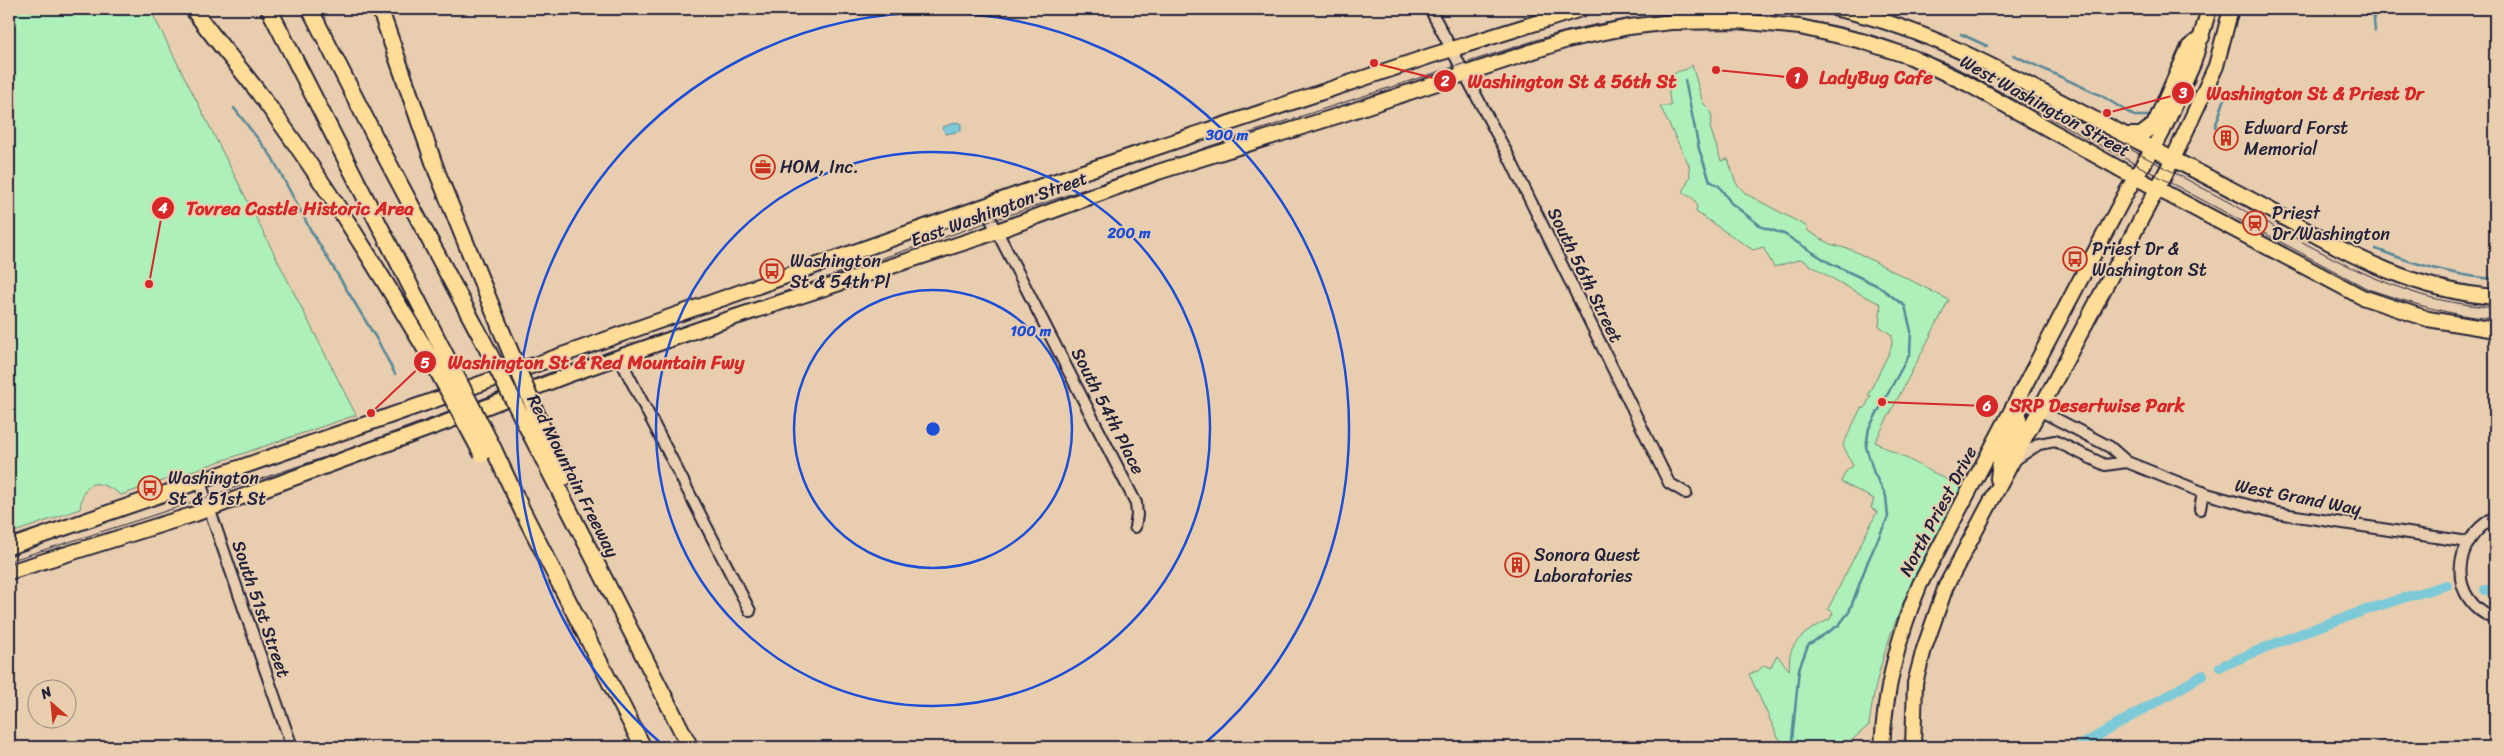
<svg xmlns="http://www.w3.org/2000/svg" width="2504" height="756" font-family="Sriracha,sans-serif">
<style>
.green{fill:#aef0b9;stroke:#68897a}
.water{fill:#7bcad8;stroke:#578799}
.lines{fill:none;stroke-linecap:round;stroke-linejoin:round}
.stream{stroke:#578799;stroke-width:2.5}
.canal{stroke:#7bcad8;stroke-width:10}
.minor-casing{stroke:#22223b;stroke-width:14}
.major-casing{stroke:#22223b;stroke-width:18}
.highway-casing{stroke:#22223b;stroke-width:19}
.minor{stroke:#e8cdaf;stroke-width:10}
.major{stroke:#ffdd96;stroke-width:14}
.highway{stroke:#ffdd96;stroke-width:15}
.tram{stroke:#22223b;stroke-width:1}
.highway-bridge-casing{stroke:#22223b;stroke-width:19;stroke-linecap:butt}
.highway-bridge{stroke:#ffdd96;stroke-width:15}
.ring{fill:none;stroke:#1d4ed8;stroke-width:2.5}
.labels{text-anchor:middle;dominant-baseline:central;stroke-width:4;stroke-linejoin:round;paint-order:stroke}
.street-label{font-size:18px;fill:#22223b;stroke:#e8cdaf}
.poi-label{font-size:18px;fill:#22223b;stroke:#e8cdaf;text-anchor:start}
.centre{fill:#1d4ed8;stroke:#e8cdaf;stroke-width:2.5}
.ring-label{font-size:15px;text-anchor:middle;font-weight:bold;fill:#1d4ed8;stroke:#e8cdaf;stroke-width:4;stroke-linejoin:round;paint-order:stroke}
.leader{fill:none;stroke:#d62828;stroke-width:2}
.callout-dot{fill:#d62828;stroke:#e8cdaf;stroke-width:2}
.mark-label{font-size:15px;text-anchor:middle;font-weight:bold;fill:#fff}
.callout-label{font-size:19px;text-anchor:middle;font-weight:bold;fill:#d62828;stroke:#e8cdaf;stroke-width:4;stroke-linejoin:round;paint-order:stroke}
</style>
<rect width="100%" height="100%" fill="#e8cdaf"/>
<filter id="ink" filterUnits="userSpaceOnUse"><feTurbulence type="fractalNoise" baseFrequency=".02" numOctaves="2"/><feDisplacementMap in="SourceGraphic" scale="10" xChannelSelector="R" yChannelSelector="G"/><feConvolveMatrix kernelMatrix="1 2 1 2 8 2 1 2 1" color-interpolation-filters="sRGB"/></filter>
<g filter="url(#ink)">
<!-- green -->
<path class="green" d="M9 9H150L356 415 121 495C98 479 84 477 80 509L9 534Z
M1692 65 1703 103 1710 110 1712 118 1710 127 1721 161 1728 159 1736 183 1746 194 1806 226 1808 231 1830 244 1852 250 1949 300 1875 442 1961 487C1920 563 1879 639 1869 725L1844 747H1787L1778 737 1749 674 1758 671 1764 665 1770 668 1777 655 1789 670C1790 665 1789 659 1790 655 1795 636 1815 627 1830 619L1833 612 1828 609 1877 512 1871 508 1874 499 1841 482 1846 471 1853 466 1843 445 1861 408 1864 409 1871 396 1868 395 1889 353 1892 345V335L1879 326 1881 304C1853 291 1827 276 1801 259L1774 267 1763 247 1753 250 1696 212C1699 200 1692 197 1683 193L1690 176 1689 165 1660 106H1671C1669 98 1666 80 1674 74 1680 69 1686 72 1692 65Z"/>
<!-- water -->
<path class="water" d="M957 122 961 124V131L945 134 943 127Z"/>
<g class="lines">
<!-- stream -->
<path class="stream" d="M2373 9 2375 31
M1961 34 1987 46
M2013 55 2102 96 2134 116H2152
M1685 80 1699 149 1710 181 1719 186 1731 203 1762 227 1784 234 1828 262 1878 286 1905 306 1911 331 1910 353 1869 428 1866 447 1874 473 1886 496 1888 517 1868 561 1849 612 1839 625 1808 645 1799 669 1792 741
M234 108 272 157 310 229 379 343 395 374
M2215 127 2225 98
M2376 249C2414 264 2452 275 2493 279"/>
<!-- canal -->
<path class="canal" d="M2485 590 2495 591
M2220 667C2294 634 2369 607 2447 585
M2078 747 2203 675"/>
<!-- minor casing -->
<g class="minor-casing">
<path id="minor" d="M1430 9 1509 157 1669 483 1686 493
M984 206 1136 503 1137 515 1135 527
M619 357 750 611
M2039 410 2110 447 2127 462 2207 494 2277 513 2468 542
M2016 459 2039 444 2055 441 2105 465 2127 462
M200 482 292 747
M2200 509 2203 492
M2495 517C2452 540 2446 599 2495 619"/>
</g>
<!-- major casing -->
<g class="major-casing">
<path id="major" d="M1837 9C1923 27 1996 68 2073 108 2138 142 2204 174 2268 209 2343 250 2407 290 2495 297
M2125 135H2141L2154 125 2189 47 2202 37
M1998 479 2000 460 2019 425V411L2014 406
M9 547 375 421 1050 183 1430 56 1581 9
M9 572 195 514 449 421 565 376 717 323 981 237 1158 172 1337 116 1567 40 1629 27 1671 22 1738 21 1800 27 1862 41 1911 57 1966 83 2118 168 2362 297 2428 319 2495 330
M1882 747C1885 690 1898 636 1920 584L2126 193 2162 133 2193 64 2209 9
M1913 747 1915 683 1924 649 1946 586 2173 159 2216 66 2231 9"/>
</g>
<!-- highway casing -->
<g class="highway-casing">
<path id="highway" d="M193 9C214 39 239 66 261 96 323 179 377 268 430 357
M269 9 443 350
M310 9 377 141 481 337
M380 9 437 172 500 327
M543 429 563 479
M531 435 690 747
M493 448 522 510 643 747"/>
</g>
<!-- minor -->
<use href="#minor" class="minor"/>
<!-- major -->
<use href="#major" class="major"/>
<!-- highway -->
<use href="#highway" class="highway"/>
<!-- tram -->
<path class="tram" d="M1791 9C1898 22 1982 68 2074 119 2136 152 2197 185 2258 218 2309 245 2357 274 2412 292 2438 301 2467 305 2495 308
M9 561 151 516 411 428 611 351 1234 138 1555 34C1655 8 1759 5 1860 32 1892 40 1923 53 1953 66L2368 289C2410 303 2451 316 2495 319"/>
<!-- highway-bridge casing -->
<g class="highway-bridge-casing">
<path id="highway-bridge" d="M500 327 543 429
M481 337 531 435
M443 350 493 448
M430 357 482 454"/>
</g>
<!-- highway-bridge -->
<use href="#highway-bridge" class="highway-bridge"/>
</g>
</g>
<!-- distance rings -->
<g class="ring">
<circle cx="933" cy="429" r="139"/>
<circle cx="933" cy="429" r="277"/>
<path d="M663 745A416 416 0 1 1 1203 745"/>
</g>
<!-- icons -->
<defs>
<g id="building-ring" transform="scale(1.25)"><circle r="9.5" fill="#e8cdaf" stroke="#c8321e" stroke-width="1.5"/><path d="M-4-6H4V6H1V3H-1V6H-4ZM-2.5-4.3h1.7v1.8h-1.7ZM.8-4.3h1.7v1.8H.8ZM-2.5-1h1.7V.8h-1.7ZM.8-1h1.7V.8H.8Z" fill="#c8321e"/></g>
<g id="office-ring" transform="scale(1.25)"><circle r="9.5" fill="#e8cdaf" stroke="#c8321e" stroke-width="1.5"/><path d="M-6-3h4V-5.5h4V-3h4V5H-6ZM-1-4.5V-3h2v-1.5ZM-6 0V1H6V0Z" fill="#c8321e"/></g>
<g id="station-ring" transform="scale(1.25)"><circle r="9.5" fill="#e8cdaf" stroke="#c8321e" stroke-width="1.5"/><path d="M-3-6H3Q5-6 5-4V2Q5 4 3 4L4.5 6H3L1.5 4h-3L-3 6H-4.5L-3 4Q-5 4-5 2V-4Q-5-6-3-6ZM-3.5-4v3h7v-3ZM-3.5 1v1.5H-2V1ZM2 1v1.5H3.5V1Z" fill="#c8321e"/></g>
<g id="bus-ring" transform="scale(1.25)"><circle r="9.5" fill="#e8cdaf" stroke="#c8321e" stroke-width="1.5"/><path d="M-5-6H5V4H4V6H2V4H-2V6H-4V4H-5ZM-3.5-4V0h7V-4ZM-3.5 1.2v1.5H-2V1.2ZM2 1.2v1.5H3.5V1.2Z" fill="#c8321e"/></g>
</defs>
<g fill-rule="evenodd">
<use href="#building-ring" x="2226" y="138"/>
<use href="#office-ring" x="763" y="167"/>
<use href="#station-ring" x="2255" y="223"/>
<use href="#bus-ring" x="2075" y="259"/>
<use href="#bus-ring" x="772" y="271"/>
<use href="#bus-ring" x="150" y="488"/>
<use href="#building-ring" x="1517" y="565"/>
</g>
<g class="labels">
<!-- street labels -->
<g class="street-label">
<text transform="translate(2045 106) rotate(29)">West Washington Street</text>
<text transform="translate(999 209) rotate(-20)">East Washington Street</text>
<text transform="translate(1585 275) rotate(64)">South 56th Street</text>
<text transform="translate(1108 411) rotate(63)">South 54th Place</text>
<text transform="translate(573 476) rotate(63)">Red Mountain Freeway</text>
<text transform="translate(2298 497) rotate(11)">West Grand Way</text>
<text transform="translate(1938 511) rotate(-62)">North Priest Drive</text>
<text transform="translate(261 609) rotate(71)">South 51st Street</text>
</g>
<!-- poi labels -->
<g class="poi-label">
<text x="2244" y="128">Edward Forst<tspan x="2244" dy="21">Memorial</tspan></text>
<text x="780" y="167">HOM, Inc.</text>
<text x="2272" y="213">Priest<tspan x="2272" dy="21">Dr/Washington</tspan></text>
<text x="2092" y="249">Priest Dr &amp;<tspan x="2092" dy="21">Washington St</tspan></text>
<text x="790" y="261">Washington<tspan x="790" dy="21">St &amp; 54th Pl</tspan></text>
<text x="168" y="478">Washington<tspan x="168" dy="21">St &amp; 51st St</tspan></text>
<text x="1534" y="555">Sonora Quest<tspan x="1534" dy="21">Laboratories</tspan></text>
</g>
</g>
<circle cx="933" cy="429" r="8" class="centre"/>
<g class="ring-label">
<text x="1227" y="140">300 m</text>
<text x="1129" y="238">200 m</text>
<text x="1031" y="336">100 m</text>
</g>
<!-- callouts -->
<path class="leader" d="M1716 70L1797 78M1374 63L1445 81M2107 113L2183 93M149 284L163 208M371 413L425 362M1882 402L1987 406"/>
<g class="callout-dot">
<circle cx="1716" cy="70" r="5"/>
<circle cx="1374" cy="63" r="5"/>
<circle cx="2107" cy="113" r="5"/>
<circle cx="149" cy="284" r="5"/>
<circle cx="371" cy="413" r="5"/>
<circle cx="1882" cy="402" r="5"/>
<circle cx="1797" cy="78" r="12"/>
<circle cx="1445" cy="81" r="12"/>
<circle cx="2183" cy="93" r="12"/>
<circle cx="163" cy="208" r="12"/>
<circle cx="425" cy="362" r="12"/>
<circle cx="1987" cy="406" r="12"/>
</g>
<g class="mark-label">
<text x="1797" y="83">1</text>
<text x="1445" y="86">2</text>
<text x="2183" y="98">3</text>
<text x="163" y="213">4</text>
<text x="425" y="368">5</text>
<text x="1987" y="411">6</text>
</g>
<g class="callout-label">
<text x="1876" y="84">LadyBug Cafe</text>
<text x="1572" y="88">Washington St &amp; 56th St</text>
<text x="2315" y="100">Washington St &amp; Priest Dr</text>
<text x="300" y="215">Tovrea Castle Historic Area</text>
<text x="596" y="369">Washington St &amp; Red Mountain Fwy</text>
<text x="2097" y="412">SRP Desertwise Park</text>
</g>
<!-- margin -->
<rect width="2504" height="756" fill="none" stroke="#e8cdaf" stroke-width="30"/>
<rect x="15" y="15" width="2474" height="726" fill="none" stroke="#22223b" stroke-width="2" filter="url(#ink)"/>
<!-- north arrow -->
<g transform="translate(52 704) rotate(333)"><circle r="24" fill="#e8cdaf" stroke="#998981"/>
<path d="M0-4L9 19L0 12L-9 19Z" fill="#c8321e"/>
<text y="-8" font-size="14" font-weight="bold" text-anchor="middle" fill="#22223b">N</text>
</g>
</svg>
